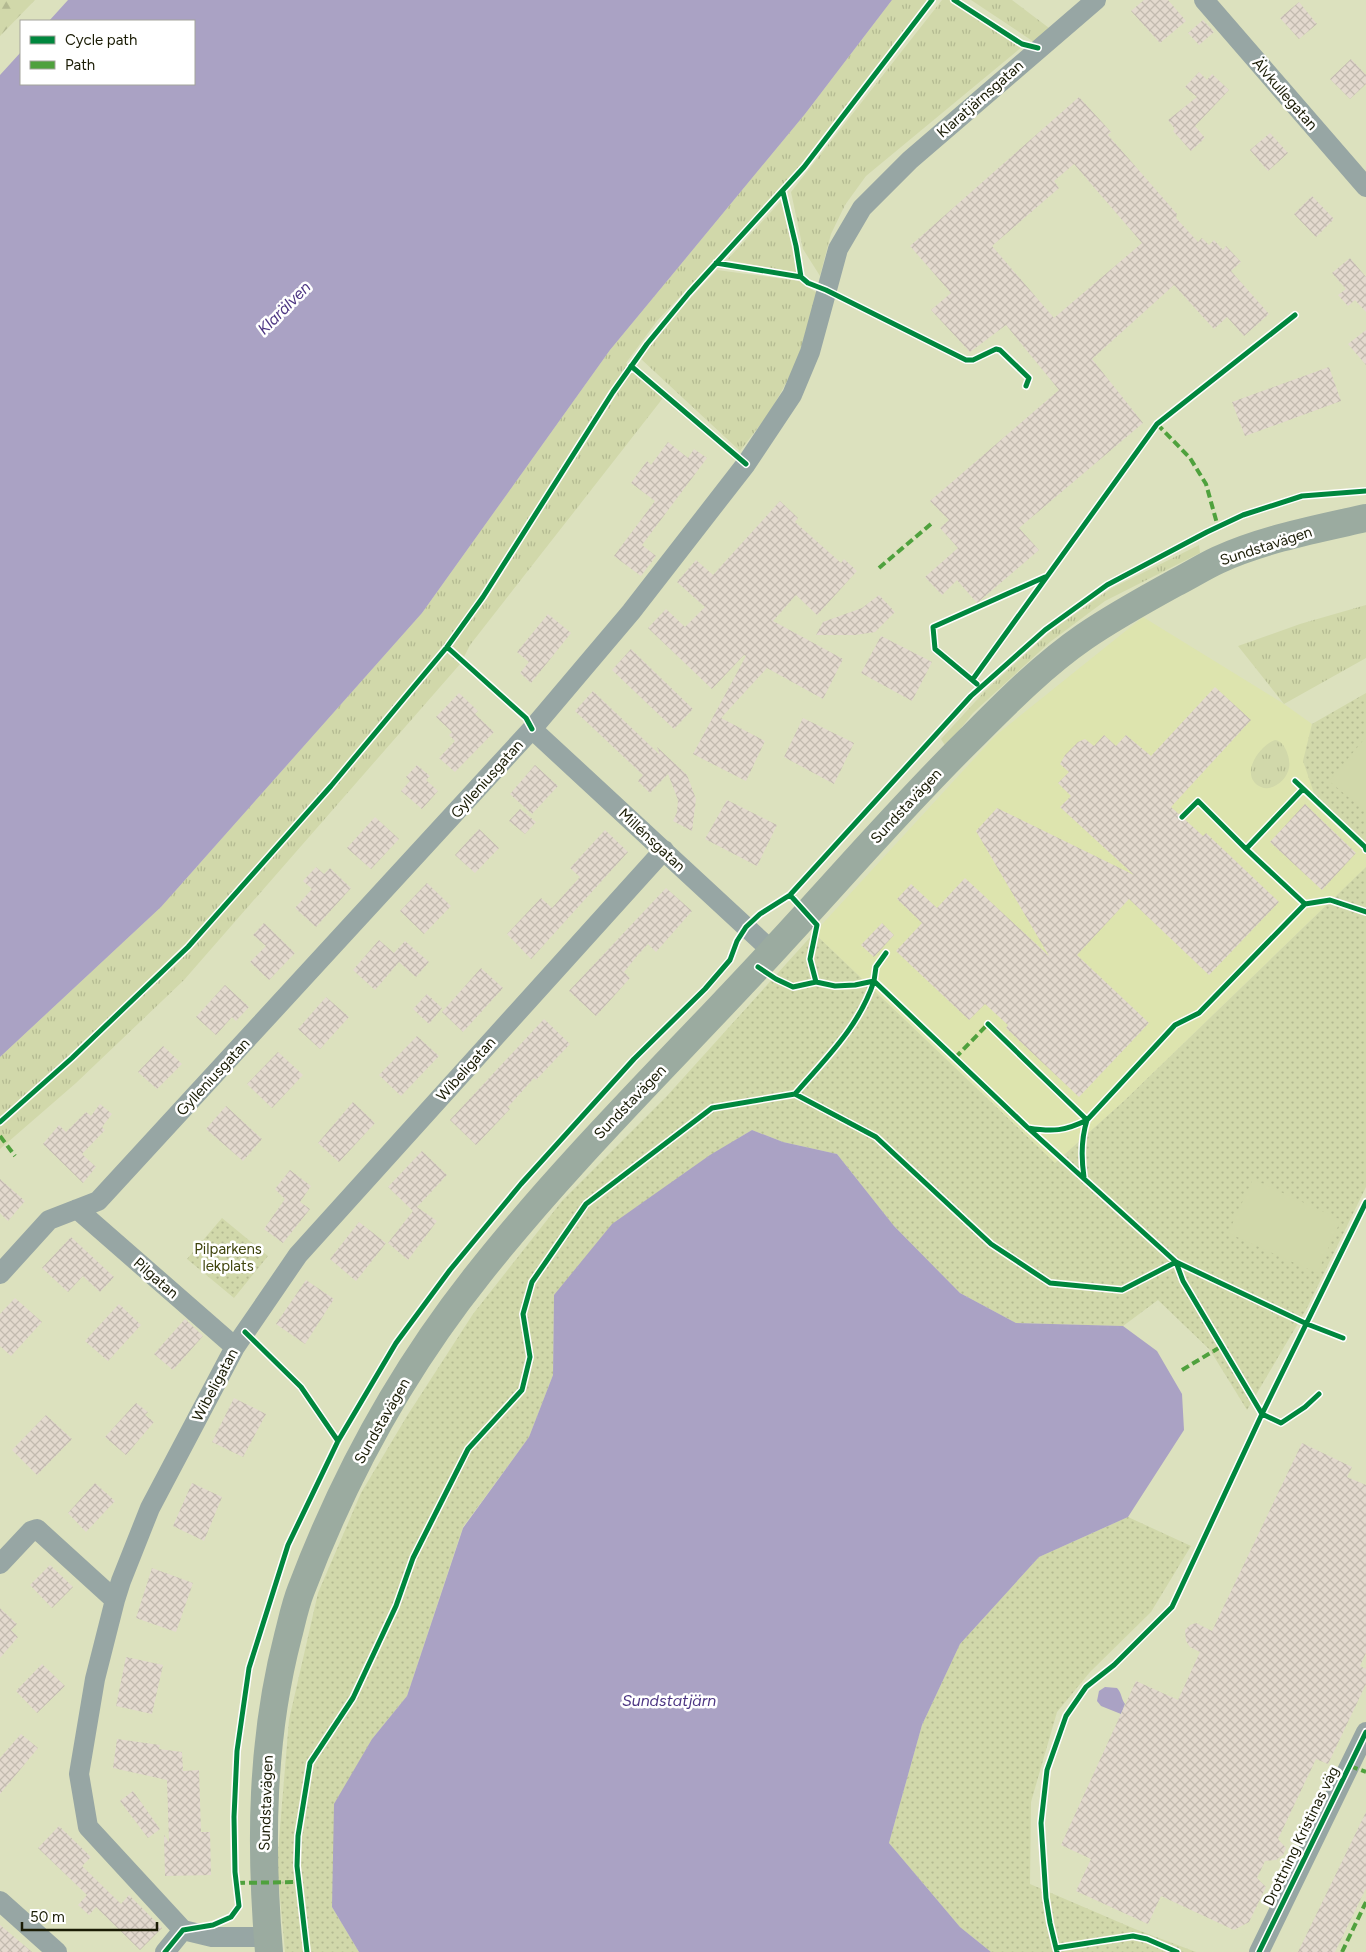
<svg xmlns="http://www.w3.org/2000/svg" width="1366" height="1952" font-family="Figtree,sans-serif">
<style>
.built{fill:#dde4ae}
.grass{fill:url(#grass-tufts)}
.forest{fill:url(#forest-firs)}
.park{fill:url(#park-dots)}
.pitch{fill:#d1d8aa}
.water{fill:#aaa2c4}
.building{fill:url(#building-cross-hatch);fill-rule:evenodd}
.lines{fill:none;stroke-linecap:round;stroke-linejoin:round}
.street{stroke:#97a6a4;stroke-width:20}
.secondary{stroke:#9baba0;stroke-width:28}
.quiet{stroke:#4fa13d;stroke-width:4;stroke-dasharray:8 4;stroke-linecap:butt}
.cycleway-casing{stroke:#fff;stroke-width:8}
.cycleway{stroke:#00873e;stroke-width:5}
.labels{text-anchor:middle;dominant-baseline:central;stroke-width:5;stroke-linejoin:round;paint-order:stroke}
.street-label{font-size:15px;fill:#1a1c05;stroke:#fff}
.park-label{font-size:15px;fill:#3e430b;stroke:#fff}
.water-label{font-size:16px;font-style:italic;fill:#4d3683;stroke:#fff}
</style>
<defs>
<pattern id="grass-tufts" width="24" height="20" patternUnits="userSpaceOnUse" patternTransform="scale(1.25)"><rect width="24" height="20" fill="#d1d8aa"/><path d="M3 7l-1-3M5 7V3M7 7l1-3M15 17l-1-3M17 17v-4M19 17l1-3" fill="none" stroke="#b3b991"/></pattern>
<pattern id="forest-firs" width="22" height="20" patternUnits="userSpaceOnUse" patternTransform="scale(1.25)"><rect width="22" height="20" fill="#d1d8aa"/><path d="M5 1l3.5 6h-7zM16 11l3.5 6h-7z" fill="#b3b991"/></pattern>
<pattern id="park-dots" width="8" height="8" patternUnits="userSpaceOnUse" patternTransform="scale(1.25)"><rect width="8" height="8" fill="#d1d8aa"/><path d="M2 2h.1M6 6h.1" fill="none" stroke="#b3b991" stroke-width="1.8" stroke-linecap="round"/></pattern>
<pattern id="building-cross-hatch" width="8" height="8" patternUnits="userSpaceOnUse" patternTransform="scale(1.25)"><rect width="8" height="8" fill="#e3d9ce"/><path d="M0 0l8 8M0 8l8-8" fill="none" stroke="#c2baaf"/></pattern>
</defs>
<rect width="100%" height="100%" fill="#dce1be"/>
<!-- built -->
<path class="built" d="M1143 617 1284 704 1312 724 1304 761 1315 796 1366 842V867L1124 1101 1055 1163 814 933 995 736Z"/>
<!-- grass -->
<path class="grass" d="M892 0H927L781 190 657 321 626 363 663 398 470 645 461 663 184 980 76 1083 0 1149V1057L161 907 422 613 610 350 805 114Z
M942 0H952L1023 46 866 176 845 205 831 234 820 276 803 249 791 192Z
M971 0H1012L1049 28 1034 42Z
M781 201 791 237 799 273 727 260Z
M717 270 799 281 817 293 796 365 770 412 740 451 641 359 670 320Z
M1199 545 1200 553 1105 601 1050 642 973 713 946 747 941 739 985 691 1051 631 1112 588Z
M1366 605V658L1284 704 1238 646 1300 624Z
M1275 740C1285 741 1291 759 1289 768 1287 780 1272 792 1261 787 1238 776 1259 746 1275 740Z"/>
<!-- forest -->
<path class="forest" d="M0 0H35L0 36Z"/>
<!-- park -->
<path class="park" d="M1366 693V842L1315 796 1303 761 1312 724Z
M1366 867V1187L1307 1308 1247 1410 1210 1350 1158 1300 1123 1326 1016 1323 960 1293 894 1226 837 1154 783 1142 752 1130 737 1139 554 1295 553 1375 529 1437 463 1527 407 1696 372 1739 332 1907 359 1952H285L277 1864 289 1720 318 1593 361 1493 407 1416 473 1314 562 1201 666 1097 814 933 1055 1163 1124 1101Z
M222 1218 268 1256 234 1298 187 1259Z
M1128 1517 1191 1546 1151 1612 1090 1672 1057 1712 1031 1802 1030 1884 1135 1929 1196 1952H991L960 1927 889 1843 922 1725 960 1644 1039 1557Z"/>
<!-- pitch -->
<path class="pitch" d="M1366 737V812L1329 781Z
M1253 1179 1341 1220 1317 1273 1228 1233Z"/>
<!-- water -->
<path class="water" d="M68 0H892L805 114 610 350 422 613 161 907 0 1057V75L21 52V84H194V21H49Z
M752 1130 783 1142 837 1154 894 1226 960 1293 1016 1323 1123 1326 1157 1351 1182 1394 1184 1430 1128 1517 1039 1557 960 1644 922 1725 889 1843 960 1927 991 1952H359L332 1907 334 1804 372 1739 407 1696 463 1528 529 1437 553 1375 554 1295 612 1224 710 1155Z
M1105 1687 1117 1688C1122 1693 1121 1699 1125 1704L1121 1714 1101 1706 1097 1701 1099 1691Z"/>
<!-- building -->
<path class="building" d="M1144 0H1168L1186 21 1160 43 1131 11Z
M1299 2 1317 24 1299 39 1280 18Z
M1203 20 1214 32 1199 45 1188 33Z
M1351 59 1366 75V84L1350 99 1330 79Z
M1199 72 1207 80 1212 74 1229 90 1195 126 1205 138 1191 151 1173 131 1175 129 1168 120 1197 97 1185 87Z
M1079 97 1111 132 1108 135 1177 214 1176 218 1198 242 1202 238 1209 245 1214 240 1223 250 1226 246 1241 262 1231 271 1269 314 1244 336 1227 317 1214 329 1174 285 1092 359 1143 423 1019 528 1039 550 977 603 957 580 942 595 925 577 958 548 940 528 949 520 930 501 1059 390 1006 325 970 352 931 310 951 293 910 246ZM1074 164 1142 243 1054 318 992 246 1059 188 1054 181Z
M1270 133 1288 153 1268 171 1250 150Z
M1312 196 1334 219 1316 237 1294 214Z
M1350 258 1366 277V312L1355 300 1348 306 1338 295 1346 289 1332 273Z
M1366 330V365L1348 344Z
M1329 367 1341 401 1245 436 1232 402Z
M668 442 688 458 694 449 707 458 642 545 656 556 641 576 614 556 655 501 631 483 647 461 651 465Z
M780 501 798 518 795 522 841 563 844 559 857 571 817 615 796 595 773 621 843 659 823 699 767 668 721 718 765 741 746 781 693 754 746 656 744 655 712 689 648 628 666 609 685 627 705 607 677 582 696 560 713 575Z
M879 595 895 612 875 632 855 635H816L823 622 862 608Z
M548 614 571 633 531 683 520 673 529 662 517 652Z
M881 636 932 662 912 701 861 673Z
M631 649 693 709 674 729 612 670Z
M1215 687 1251 720 1171 807 1203 836 1206 833 1279 902 1209 975 1129 899 1077 955 1149 1023 1079 1097 1006 1028 1008 1025 985 1004 969 1020 896 951 922 923 897 899 911 884 937 908 965 878 1049 956 976 831 997 808 1134 875 1060 807 1071 796 1058 783 1069 772 1060 764 1065 755 1078 742 1085 739 1094 746 1104 735 1116 746 1126 735 1151 756Z
M593 691 660 755 657 747 687 775 696 799 692 831 673 821 677 812 678 800 668 774 650 793 638 781 643 775 575 711Z
M459 693 478 711 475 714 494 732 455 772 439 758 455 741 449 735 452 732 436 717Z
M803 718 854 743 834 784 784 757Z
M417 765 430 776 426 780 438 791 422 809 401 791 410 781 406 777Z
M535 765 558 786 532 814 510 794Z
M727 800 777 825 757 866 705 839Z
M1305 804 1356 853 1322 890 1270 842Z
M520 809 536 822 525 834 509 821Z
M375 817 399 839 371 869 347 848Z
M479 829 499 848 475 873 455 855Z
M605 830 628 852 531 959 507 934 541 898 552 908 580 877 570 868Z
M316 867 324 874 330 868 351 888 316 927 295 908 312 889 303 881Z
M427 883 451 906 424 934 400 911Z
M666 888 692 911 656 952 648 944 637 956 624 972 630 978 596 1016 569 991Z
M264 923 295 953 269 980 250 962 266 946 253 935Z
M882 923 894 935 874 957 861 945Z
M379 940 394 953 405 941 429 962 416 977 399 962 375 990 353 970Z
M481 968 503 988 463 1032 442 1012Z
M225 985 249 1007 236 1021 232 1017 216 1035 196 1017Z
M427 994 442 1008 429 1024 413 1009Z
M326 997 349 1017 320 1049 298 1029Z
M544 1019 570 1044 536 1080 534 1078 508 1107 510 1109 476 1145 450 1120Z
M417 1036 439 1056 401 1096 379 1075Z
M163 1046 182 1064 157 1089 138 1072Z
M278 1052 303 1075 272 1108 247 1084Z
M353 1102 375 1123 339 1162 318 1143Z
M100 1104 112 1114 102 1127 105 1130 82 1154 96 1167 83 1183 43 1144 59 1125 66 1132 86 1112 91 1116Z
M226 1106 262 1139 243 1161 206 1129Z
M422 1151 447 1175 417 1207 437 1221 408 1260 388 1243 413 1211 388 1187Z
M290 1170 311 1186 300 1202 310 1209 283 1243 264 1229 285 1199 275 1189Z
M0 1179 25 1201 8 1221 0 1213Z
M359 1222 386 1243 356 1281 330 1259Z
M71 1237 114 1277 100 1292 83 1276 68 1292 42 1268Z
M306 1280 334 1299 305 1344 276 1324Z
M15 1298 42 1322 11 1356 0 1346V1314Z
M119 1304 141 1325 108 1361 85 1341Z
M185 1319 203 1336 173 1370 154 1354Z
M234 1398 266 1414 243 1457 212 1442Z
M136 1403 148 1412 145 1415 154 1422 126 1455 105 1437Z
M46 1415 72 1439 37 1475 12 1450Z
M1302 1443 1352 1467 1347 1477 1366 1485V1653L1360 1666 1366 1669V1684L1328 1764 1316 1759 1278 1839 1286 1848 1283 1855 1276 1860 1265 1861 1257 1878 1266 1887 1249 1922 1234 1930 1161 1896 1148 1924 1076 1891 1091 1859 1061 1845 1136 1681 1178 1700 1200 1652 1190 1647 1186 1641 1185 1630 1190 1625 1196 1623 1212 1631Z
M95 1483 115 1501 86 1532 68 1513Z
M192 1483 222 1497 204 1541 173 1526Z
M50 1565 73 1587 52 1608 30 1585Z
M152 1568 193 1583 176 1632 136 1618Z
M0 1608 17 1624 11 1630 18 1637 0 1658Z
M126 1657 163 1665 152 1714 116 1706Z
M42 1664 65 1686 37 1713 16 1691Z
M21 1734 38 1748 0 1794V1758Z
M117 1739 160 1745 159 1749 182 1752 183 1771 199 1770 201 1832H210L211 1875 165 1876 164 1835 169 1842 167 1780 113 1768Z
M133 1791 160 1829 148 1838 120 1801Z
M1366 1812V1888L1335 1952H1298Z
M59 1826 91 1857 82 1866 121 1904 129 1895 162 1928 140 1950 96 1907 89 1915 78 1905 87 1895 38 1848Z
M0 1925 32 1952H0Z"/>
<g class="lines">
<!-- street -->
<path class="street" d="M1204 0 1366 187
M532 729 772 951
M77 1209 235 1347
M0 1274 49 1220 98 1201 532 729 631 612 746 464 792 395 810 352 838 249 862 208 910 160 1096 0
M0 1564 31 1531 37 1529 115 1600
M0 1901 57 1952
M183 1930 88 1827 79 1774 95 1679 115 1600 121 1581 150 1508 235 1347 298 1255 664 850
M183 1930 212 1937H268
M165 1952 183 1930
M1259 1952 1366 1732"/>
<!-- secondary -->
<path class="secondary" d="M269 1952C260 1846 261 1740 288 1636 292 1621 295 1605 301 1590 344 1476 404 1367 480 1272 572 1156 679 1053 779 944 842 876 903 805 969 740 1005 704 1042 666 1084 637 1113 617 1144 600 1175 583 1189 576 1203 567 1218 560 1264 539 1317 529 1366 518"/>
<!-- quiet -->
<path class="quiet" d="M1157 424 1190 458 1206 484 1218 527
M879 568 931 524
M955 1058 988 1024 990 1026
M0 1136 15 1156
M1182 1370 1222 1346
M1350 1766 1366 1772
M237 1883 299 1882
M1342 1952 1366 1902"/>
<!-- cycleway casing -->
<g class="cycleway-casing">
<path id="cycleway" d="M954 0 1022 44 1038 48
M783 192 796 246 801 277 808 283 826 290 966 360H973L996 349 1000 350 1029 378 1026 386
M716 263 801 277
M631 366 746 464
M447 647 526 718 532 729
M973 679 1157 424 1295 315
M977 684 935 649 933 627 1045 577
M1295 781 1365 847 1366 850
M1182 817 1198 801 1246 849 1305 904
M1246 849 1303 789
M790 895 817 925 810 959 816 982
M886 953 876 967 874 981 1028 1128 1176 1262 1307 1324 1343 1338
M758 967 776 979 793 987 816 982 835 986 855 985 874 981C859 1027 826 1058 795 1094
M988 1024 1087 1120C1065 1131 1053 1132 1028 1128
M0 1122 72 1058 188 947 331 786 447 647 483 597 613 392 647 344 689 293 804 167 932 0
M1084 1177C1081 1157 1081 1139 1087 1120L1175 1025 1199 1013 1305 904 1330 900 1366 912
M245 1332 301 1387 338 1441
M1319 1394 1305 1407 1281 1423 1262 1414 1366 1202
M1056 1948 1133 1936 1147 1939 1177 1952
M165 1952 183 1930 213 1925 231 1917 239 1906 235 1872 234 1817 237 1751 249 1668 288 1545 338 1441 396 1343 450 1270 521 1184 634 1059 705 989 730 960 737 941 746 927 760 914 790 895 971 696 1045 630 1107 585 1207 532 1243 515 1302 496 1366 491
M307 1952 297 1866 298 1836 310 1763 353 1698 396 1606 413 1558 468 1449 522 1390 530 1357 523 1314 532 1282 586 1204 712 1108 795 1094 876 1137 991 1244 1050 1283 1122 1290 1176 1262 1183 1281 1262 1414 1172 1607 1114 1665 1086 1687 1066 1716 1047 1770 1041 1823 1046 1898 1050 1923 1057 1952
M1259 1952 1366 1732"/>
</g>
<!-- cycleway -->
<use href="#cycleway" class="cycleway"/>
</g>
<g class="labels">
<!-- street labels -->
<g class="street-label">
<text transform="translate(1285 94) rotate(49)">Älvkullegatan</text>
<text transform="translate(980 99) rotate(-41)">Klaratjärnsgatan</text>
<text transform="translate(1266 546) rotate(-18)">Sundstavägen</text>
<text transform="translate(487 779) rotate(-48)">Gylleniusgatan</text>
<text transform="translate(906 806) rotate(-47)">Sundstavägen</text>
<text transform="translate(652 840) rotate(43)">Millénsgatan</text>
<text transform="translate(466 1069) rotate(-48)">Wibeligatan</text>
<text transform="translate(213 1077) rotate(-47)">Gylleniusgatan</text>
<text transform="translate(630 1102) rotate(-46)">Sundstavägen</text>
<text transform="translate(156 1278) rotate(41)">Pilgatan</text>
<text transform="translate(215 1385) rotate(-62)">Wibeligatan</text>
<text transform="translate(382 1421) rotate(-60)">Sundstavägen</text>
<text transform="translate(266 1803) rotate(-88)">Sundstavägen</text>
<text transform="translate(1301 1836) rotate(-64)">Drottning Kristinas väg</text>
</g>
<!-- park labels -->
<g class="park-label">
<text x="228" y="1249">Pilparkens<tspan x="228" dy="17">lekplats</tspan></text>
</g>
<!-- water labels -->
<g class="water-label">
<text transform="translate(284 308) rotate(-45)">Klarälven</text>
<text x="669" y="1700">Sundstatjärn</text>
</g>
</g>
<!-- legend -->
<rect x="20" y="20" width="175" height="65" fill="#ffffff" stroke="#a3a49b"/>
<rect x="30" y="36" width="25" height="8" fill="#00873e" stroke="#a3a49b"/>
<text x="65" y="45" font-size="15" fill="#1a1c05">Cycle path</text>
<rect x="30" y="61" width="25" height="8" fill="#4fa13d" stroke="#a3a49b"/>
<text x="65" y="70" font-size="15" fill="#1a1c05">Path</text>
<!-- scale -->
<path d="M22 1922v8h135v-8" fill="none" stroke="#1a1c05" stroke-width="2.5"/>
<text x="30" y="1922" font-size="15" fill="#1a1c05" stroke="#ffffff" stroke-width="4" paint-order="stroke">50 m</text>
</svg>
